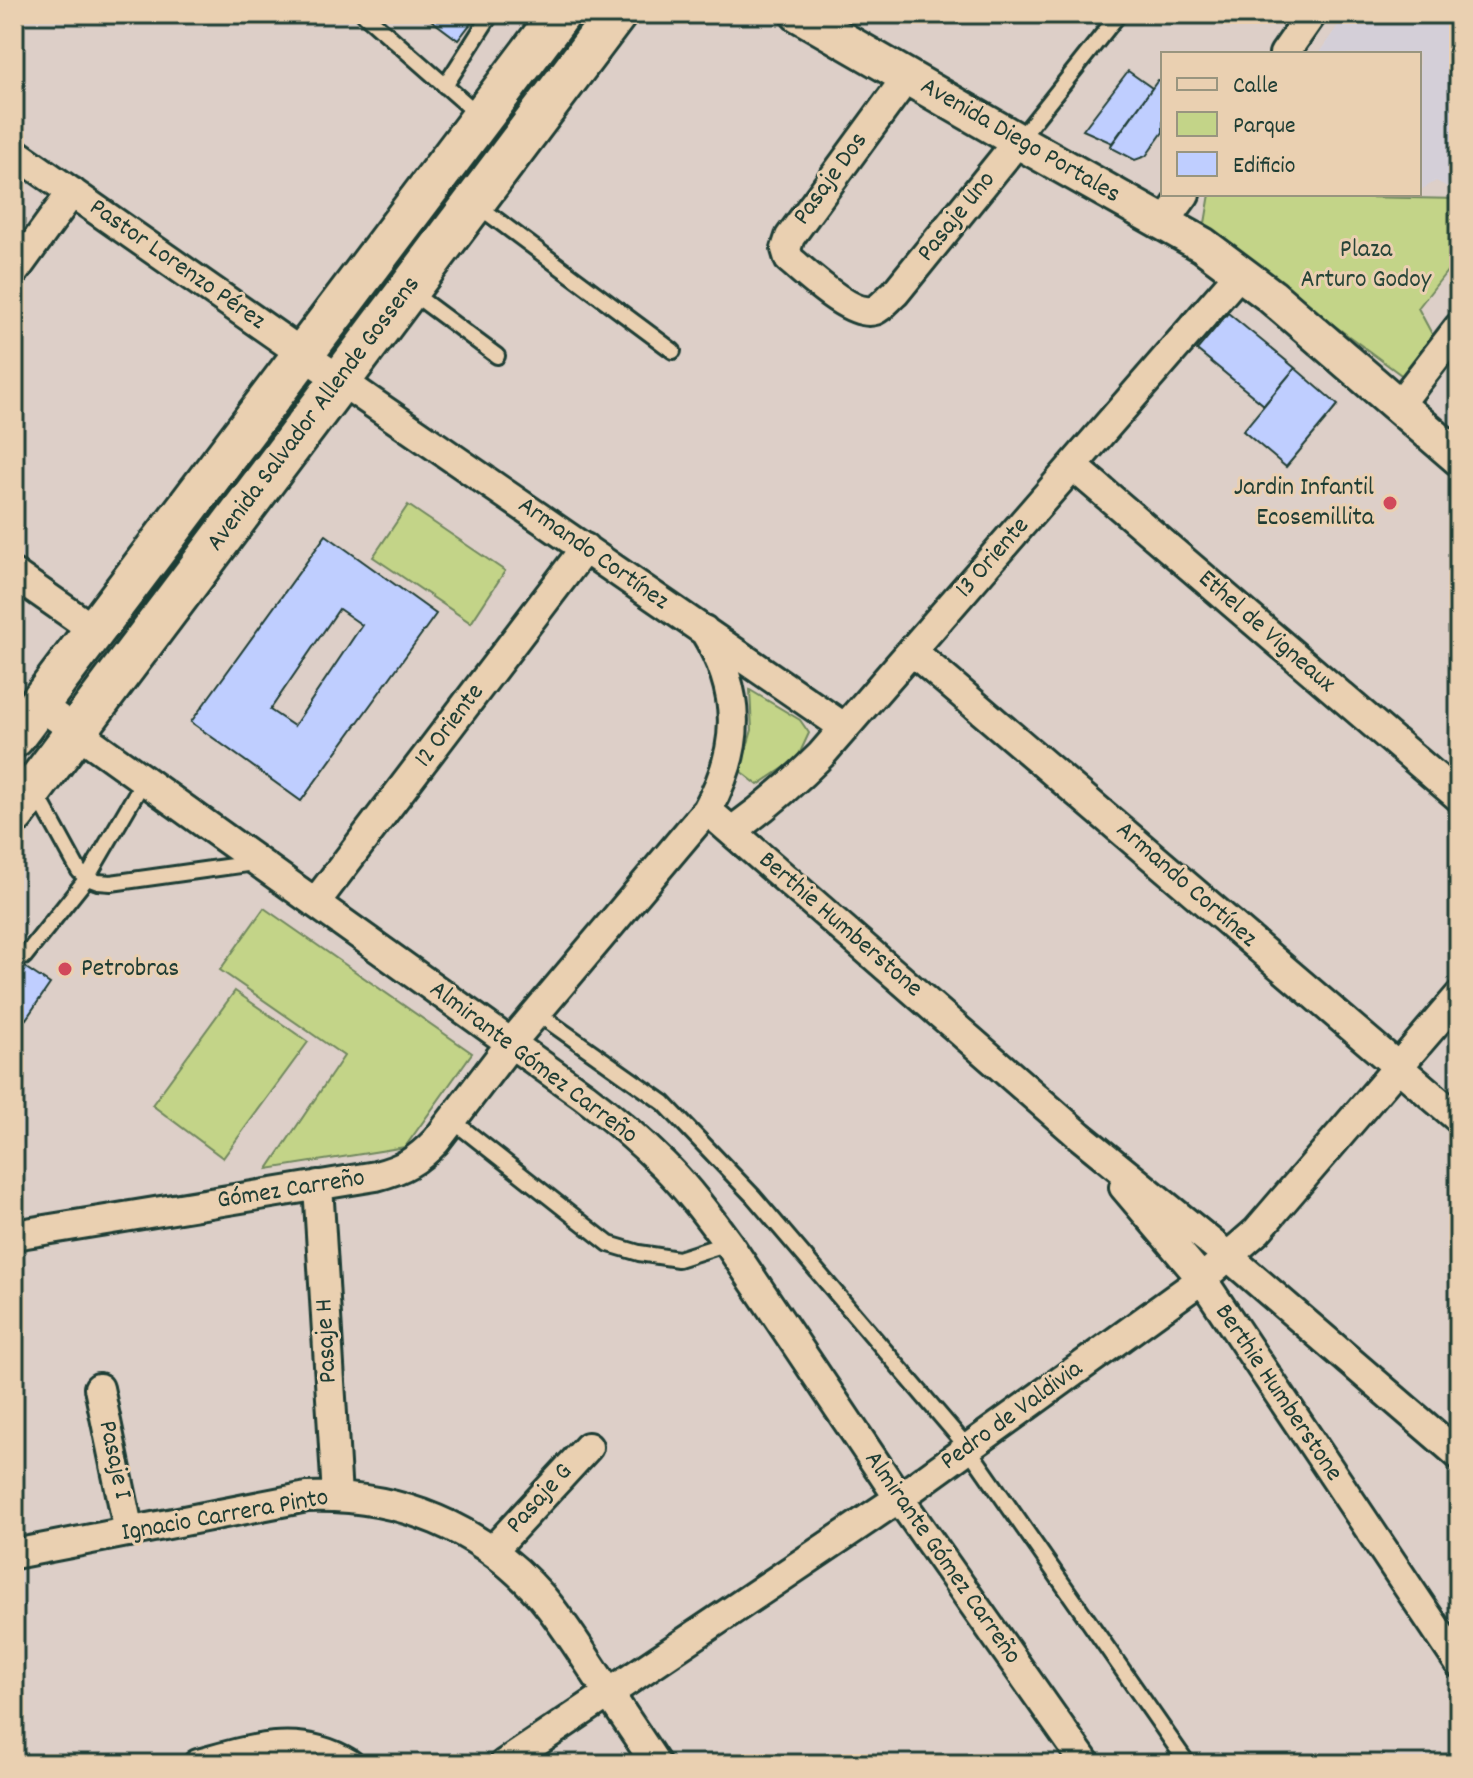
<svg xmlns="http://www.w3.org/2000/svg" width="1473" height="1778" font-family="Dekko,sans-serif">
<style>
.built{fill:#d4cfd8}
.green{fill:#c3d488;stroke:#71885e;stroke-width:2}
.building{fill:#bfceff;stroke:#1f3d34;stroke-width:2;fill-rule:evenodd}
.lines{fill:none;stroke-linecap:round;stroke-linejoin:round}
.service-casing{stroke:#1f3d34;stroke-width:20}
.minor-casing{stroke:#1f3d34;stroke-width:34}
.tertiary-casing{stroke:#1f3d34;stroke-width:40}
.secondary-casing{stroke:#1f3d34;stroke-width:46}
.service{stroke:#ead0b1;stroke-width:14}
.minor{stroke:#ead0b1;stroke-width:28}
.tertiary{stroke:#ead0b1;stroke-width:34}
.secondary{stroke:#ead0b1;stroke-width:40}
.poi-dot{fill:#d1495b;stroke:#ead0b1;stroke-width:3}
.labels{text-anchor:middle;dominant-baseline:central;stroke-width:6;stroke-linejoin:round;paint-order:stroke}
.street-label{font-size:26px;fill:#1f3d34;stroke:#ead0b1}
.park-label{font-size:26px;fill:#274538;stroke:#ead0b1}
.poi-label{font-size:26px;fill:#1f3d34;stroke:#ead0b1;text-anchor:end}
</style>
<rect width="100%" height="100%" fill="#ddcfc8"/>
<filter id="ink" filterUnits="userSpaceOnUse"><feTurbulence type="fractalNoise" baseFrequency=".0125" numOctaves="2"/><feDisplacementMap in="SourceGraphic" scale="16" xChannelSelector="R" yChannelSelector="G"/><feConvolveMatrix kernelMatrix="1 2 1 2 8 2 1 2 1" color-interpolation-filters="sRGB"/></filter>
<g filter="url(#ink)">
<!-- built -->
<path class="built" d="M1346 14H1459V193L1436 181 1419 191V54H1318Z"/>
<!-- green -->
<path class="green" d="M1210 194 1459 199V256L1418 308 1433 336 1404 377 1204 229Z
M408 505 505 571 471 623 373 557Z
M750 690 800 720 809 733 797 759 758 785 740 771 752 730Z
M264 908 472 1053 405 1147 268 1169 344 1056 220 970Z
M235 991 308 1042 223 1158 152 1105Z"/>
<!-- building -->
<path class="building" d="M423 14H478L458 40Z
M1128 71 1152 88 1112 143 1083 130Z
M1158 80 1163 83V132L1146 156 1135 160 1110 147Z
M1228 313 1295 368 1264 405 1197 350Z
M1295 368 1338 405 1286 467 1243 431Z
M326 535 436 614 301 801 191 722ZM339 609 362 625 294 726 270 710Z
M14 960 50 984 26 1019 14 1011Z"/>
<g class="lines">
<!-- service casing -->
<g class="service-casing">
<path id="service" d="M364 14 481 117
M445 86 491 14
M1018 141 1119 14
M477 205 673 351
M411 292 497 356
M37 794 79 871 87 878 144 780
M24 957 87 878 98 882 111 883 254 863
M537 1013 664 1103 753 1196 968 1448 1188 1764
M452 1120 609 1244 639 1253 678 1259 728 1243"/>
</g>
<!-- minor casing -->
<g class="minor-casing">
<path id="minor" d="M1284 54 1312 14
M907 77 790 237 786 249 789 259C806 273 852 318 875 310 882 307 889 298 895 293L1018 141
M14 152 370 401 845 728
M1164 223 1185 194
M14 272 72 192
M1398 406 1459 327
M1073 466 1459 797
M14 574 94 630
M912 651 1459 1119
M38 704 583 1095C612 1117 639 1140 664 1165 688 1189 708 1216 728 1243L899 1498 1086 1764
M707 810 1080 1136 1229 1257 1459 1455
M732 831C764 808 793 783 821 755L1241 272
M315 903 585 548
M318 1185 337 1496
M1124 1187 1202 1279 1459 1663
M14 1235 376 1176C403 1169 417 1161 436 1141L511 1043 707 810C742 747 742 692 704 630
M99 1388 129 1532
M492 1551 588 1447
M14 1554 307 1497C399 1494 481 1527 542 1597 563 1622 580 1650 598 1677 617 1706 637 1735 656 1764
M198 1764C250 1750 299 1733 349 1764
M504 1764 899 1498 1202 1279 1257 1231 1459 996"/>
</g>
<!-- tertiary casing -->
<g class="tertiary-casing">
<path id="tertiary" d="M798 14 1018 141 1203 245 1271 296 1459 458"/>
</g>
<!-- secondary casing -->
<g class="secondary-casing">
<path id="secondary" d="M14 737 560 14
M14 814 616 14"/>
</g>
<!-- service -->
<use href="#service" class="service"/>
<!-- minor -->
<use href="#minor" class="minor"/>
<!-- tertiary -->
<use href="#tertiary" class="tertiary"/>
<!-- secondary -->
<use href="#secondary" class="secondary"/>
</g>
</g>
<!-- markers -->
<g class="poi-dot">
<circle cx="1390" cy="503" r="8"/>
<circle cx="65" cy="969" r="8"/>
</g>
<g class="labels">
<!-- street labels -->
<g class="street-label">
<text transform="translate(1020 141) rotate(30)">Avenida Diego Portales</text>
<text transform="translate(831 179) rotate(-54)">Pasaje Dos</text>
<text transform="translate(957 217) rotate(-51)">Pasaje Uno</text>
<text transform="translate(177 265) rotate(35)">Pastor Lorenzo Pérez</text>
<text transform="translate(314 414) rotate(-53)">Avenida Salvador Allende Gossens</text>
<text transform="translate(593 554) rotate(35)">Armando Cortínez</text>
<text transform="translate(993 558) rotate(-49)">13 Oriente</text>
<text transform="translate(1266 632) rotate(41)">Ethel de Vigneaux</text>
<text transform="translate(450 726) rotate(-53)">12 Oriente</text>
<text transform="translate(1186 885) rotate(41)">Armando Cortínez</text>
<text transform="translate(840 925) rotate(41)">Berthie Humberstone</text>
<text transform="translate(533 1063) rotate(37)">Almirante Gómez Carreño</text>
<text transform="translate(291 1190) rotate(-9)">Gómez Carreño</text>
<text transform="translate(327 1341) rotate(-93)">Pasaje H</text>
<text transform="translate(1278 1393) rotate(56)">Berthie Humberstone</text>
<text transform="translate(1012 1416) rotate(-36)">Pedro de Valdivia</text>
<text transform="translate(114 1460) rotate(78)">Pasaje I</text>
<text transform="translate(540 1499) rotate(-48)">Pasaje G</text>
<text transform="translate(225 1516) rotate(-10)">Ignacio Carrera Pinto</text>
<text transform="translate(942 1558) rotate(55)">Almirante Gómez Carreño</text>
</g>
<!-- park labels -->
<g class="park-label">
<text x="1366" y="250">Plaza<tspan x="1366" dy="30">Arturo Godoy</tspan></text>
</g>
<!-- poi labels -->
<g class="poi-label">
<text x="1374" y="488">Jardin Infantil<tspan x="1374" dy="30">Ecosemillita</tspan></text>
<text x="81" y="969" text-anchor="start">Petrobras</text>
</g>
</g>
<!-- margin -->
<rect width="1473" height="1778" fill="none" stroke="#ead0b1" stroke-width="48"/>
<rect x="24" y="24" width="1425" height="1730" fill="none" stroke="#1f3d34" stroke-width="3" filter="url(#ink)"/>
<!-- legend -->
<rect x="1161" y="52" width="260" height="144" fill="#ead0b1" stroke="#99957f" stroke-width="2"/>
<rect x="1177" y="78" width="40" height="12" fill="#ead0b1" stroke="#99957f" stroke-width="2"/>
<text x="1233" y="92" font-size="24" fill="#1f3d34">Calle</text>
<rect x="1177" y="112" width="40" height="24" fill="#c3d488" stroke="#99957f" stroke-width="2"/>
<text x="1233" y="132" font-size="24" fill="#1f3d34">Parque</text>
<rect x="1177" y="152" width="40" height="24" fill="#bfceff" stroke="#99957f" stroke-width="2"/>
<text x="1233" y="172" font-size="24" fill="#1f3d34">Edificio</text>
</svg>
